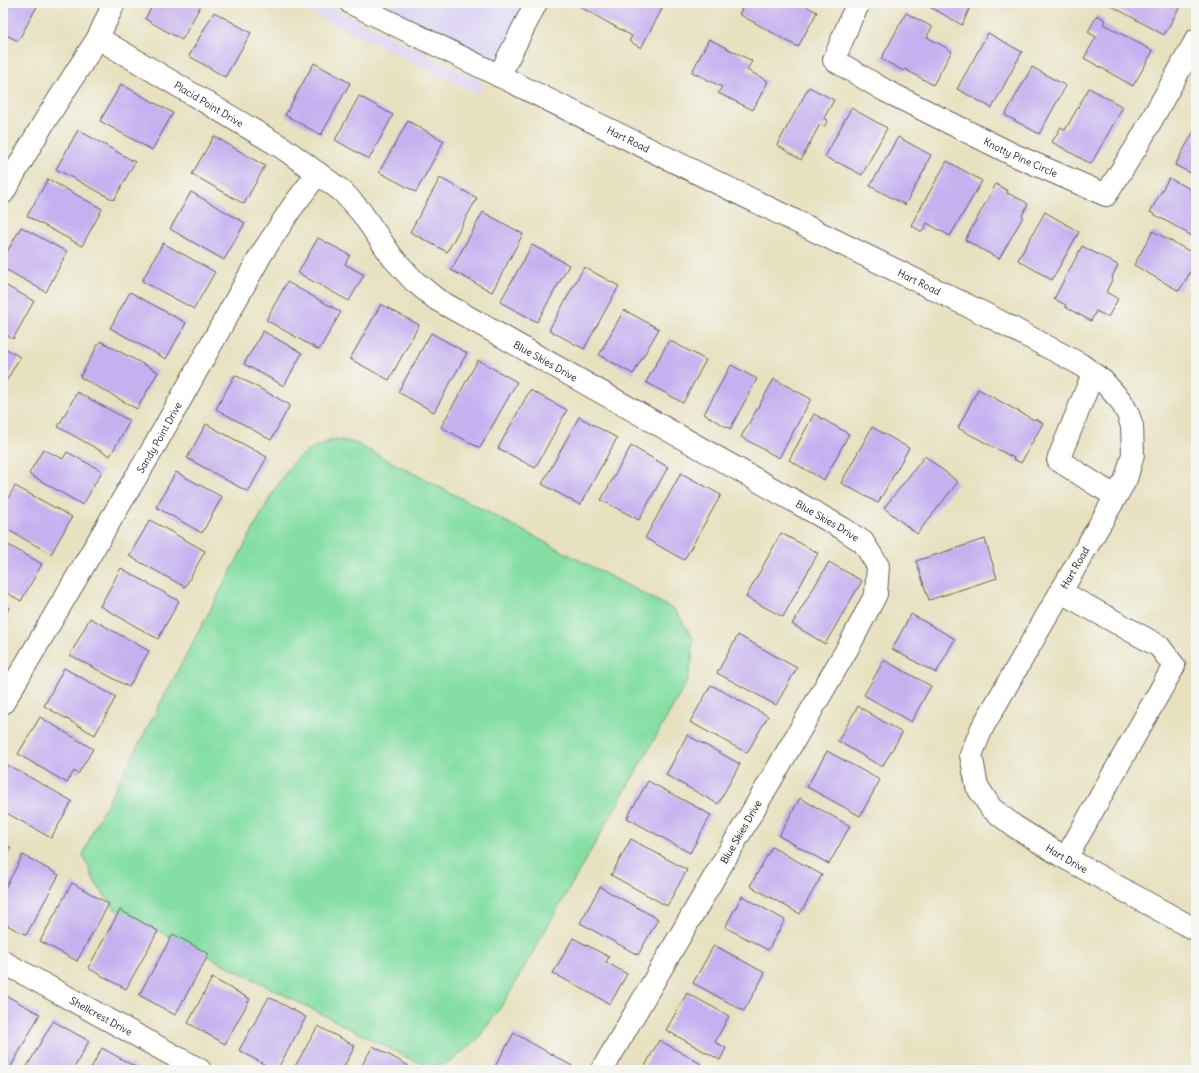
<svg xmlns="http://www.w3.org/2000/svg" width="1199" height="1073" font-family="Delius,sans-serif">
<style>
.built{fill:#ded5f5}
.green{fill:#85dfa5;stroke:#507e60}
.building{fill:#c5b1f0}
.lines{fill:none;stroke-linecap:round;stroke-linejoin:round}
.minor-casing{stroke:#636155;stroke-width:24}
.minor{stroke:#fff;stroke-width:22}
.labels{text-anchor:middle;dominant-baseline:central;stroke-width:4;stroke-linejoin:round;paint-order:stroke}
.street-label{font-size:10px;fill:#1c1c1c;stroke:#f6f6f2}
</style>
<rect width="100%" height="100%" fill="#f6f6f2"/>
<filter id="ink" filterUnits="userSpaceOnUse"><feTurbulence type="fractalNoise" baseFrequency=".025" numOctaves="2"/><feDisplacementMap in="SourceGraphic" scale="8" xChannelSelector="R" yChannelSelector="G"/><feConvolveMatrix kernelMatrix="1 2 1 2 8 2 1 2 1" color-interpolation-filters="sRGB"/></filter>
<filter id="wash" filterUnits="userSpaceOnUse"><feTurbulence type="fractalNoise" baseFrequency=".012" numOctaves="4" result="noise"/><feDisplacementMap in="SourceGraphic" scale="16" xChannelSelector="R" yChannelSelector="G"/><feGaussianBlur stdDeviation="0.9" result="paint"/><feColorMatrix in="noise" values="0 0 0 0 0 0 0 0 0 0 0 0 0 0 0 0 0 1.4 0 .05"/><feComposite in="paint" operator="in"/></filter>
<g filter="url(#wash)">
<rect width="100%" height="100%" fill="#e7e1bf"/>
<!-- built -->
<path class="built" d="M292 3H322L484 83 478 94Z
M379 3H529L496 61Z"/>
<!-- green -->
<path class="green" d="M335 439 355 443 675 610 693 638 692 659 687 682 505 1001 477 1040 450 1062 437 1066 414 1061 115 909 96 884 83 855 94 828 273 492 294 461 312 448Z"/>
<g id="blocks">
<!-- building -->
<path class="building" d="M3 3H39L18 41 3 33Z
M154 3H202L182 40 145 19Z
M583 3H655L663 7 641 48 629 41 632 36 580 7Z
M745 3H800L817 12 798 47 739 14Z
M923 3H972L962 25Z
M1109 3H1182L1164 35 1108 4Z
M214 12 251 33 225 77 189 56Z
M906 13 932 27 927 37 952 51 933 85 905 69 904 71 881 59Z
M1097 15 1105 20 1103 24 1153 51 1133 86 1084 58 1096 37 1088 32Z
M988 33 1022 52 992 108 957 89Z
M709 39 752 61 747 70 768 81 753 110 718 93 722 87 692 72Z
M314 63 350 83 321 135 285 115Z
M1032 67 1066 86 1039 134 1005 115Z
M121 84 173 113 152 150 100 121Z
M809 87 834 100 824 118 828 120 824 127 820 124 801 160 777 145Z
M1089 88 1123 107 1091 164 1052 142 1061 127 1065 130Z
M359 96 393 115 369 159 335 140Z
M851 108 887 128 862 175 837 162V163L825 157Z
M408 121 444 141 416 192 379 172Z
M78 130 135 162 114 200 56 169Z
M1194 131 1196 132V176L1175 165Z
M214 136 265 166 244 204 192 174Z
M898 137 931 155 926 165H927L905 205 870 186Z
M947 161 982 181 950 236 927 223 922 232 911 225Z
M440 178 477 198 447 252 410 232Z
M1169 178 1196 192V238L1150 212Z
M48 179 102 209 82 246 27 216Z
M996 184 1008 191 1007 193 1024 201 1028 204 1022 216 1023 217 999 259 965 240Z
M191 192 245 223 224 260 170 229Z
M483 212 523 234 492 292 451 270Z
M1045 212 1079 232 1052 280 1018 260Z
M21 227 67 252 46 292 3 268V259Z
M1153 231 1196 255V263L1179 291 1134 265Z
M318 238 350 255 345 264 364 275 349 301 298 273Z
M163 243 215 272 194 309 142 281Z
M532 245 569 265 537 322 500 302Z
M1082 246 1118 265 1112 277 1113 278 1106 292 1118 299 1108 317 1096 311 1091 321 1065 307 1066 305 1054 299Z
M584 267 619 286 584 349 549 330Z
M287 282 341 312 319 350 266 320Z
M3 284 34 301 13 339 3 333Z
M130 292 186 323 166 359 110 328Z
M381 304 419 325 389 380 350 359Z
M624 310 659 329 633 374 599 355Z
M263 331 302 353 284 386 244 364Z
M431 333 467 353 434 412 398 392Z
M669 340 706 360 683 403 646 382Z
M100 341 158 372 137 409 80 377Z
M3 347 20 357 3 387Z
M478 360 517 382 480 448 441 427Z
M731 365 757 379 730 429 704 414Z
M235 375 290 405 271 440 216 409Z
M774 379 811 399 779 458 741 437Z
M978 389 1034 420 1035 419 1043 423 1021 463 1013 459 1014 458 958 428Z
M530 390 567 410 535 468 498 448Z
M77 392 130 421 110 456 58 427Z
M814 414 849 434 824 480 789 460Z
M579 417 617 438 580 505 542 484Z
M206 424 267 457 248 492 187 458Z
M872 427 909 448 878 503 841 483Z
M631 446 668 467 639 520 601 500Z
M43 449 63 459 67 452 102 471 83 505 29 474Z
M925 456 958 482 917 534 884 508Z
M176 472 222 497 202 533 156 507Z
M681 473 721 495 684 560 645 538Z
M15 486 72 517 51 554 3 527V507Z
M150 520 205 551 185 587 129 556Z
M781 533 818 553 783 617 746 597Z
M985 539 997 578 929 600 916 561Z
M3 542 42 564 21 601 3 591Z
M829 562 862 581 825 644 792 624Z
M121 568 179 601 158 639 100 606Z
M3 605 9 608 3 620Z
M911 614 955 639 936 673 892 649Z
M90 618 149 651 129 687 70 655Z
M738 635 797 668 776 705 717 673Z
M884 660 931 686 911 722 864 695Z
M64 668 116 697 95 735 44 706Z
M711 685 768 716 747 753 690 722Z
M858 706 902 733 882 767 838 741Z
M40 717 93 749 78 774 74 771 67 783 18 754Z
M687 735 740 764 718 804 666 775Z
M827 751 880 780 860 816 807 787Z
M8 765 72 801 51 838 3 811V774Z
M648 781 711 815 690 853 627 818Z
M800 798 850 826 829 864 779 836Z
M631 839 687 870 667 906 611 875Z
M3 844 11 848 3 862Z
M772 847 822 875 800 914 750 886Z
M23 855 59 875 26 935 3 923V892Z
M72 883 109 904 77 961 40 941Z
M600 887 658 919 638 955 580 923Z
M742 896 785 920 768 950 725 927Z
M120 910 158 931 126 989 88 968Z
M173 934 209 954 175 1015 139 995Z
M573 938 609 957 606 962 627 974 610 1004 553 973Z
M714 945 765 973 744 1011 693 983Z
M212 978 250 999 225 1044 188 1023Z
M687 993 729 1016 715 1042 726 1048 720 1060 666 1030Z
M3 994 40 1014 9 1070 3 1068Z
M269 997 306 1017 277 1070H274L239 1050Z
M53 1021 89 1041 73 1070H25Z
M318 1026 355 1046 342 1070H293Z
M514 1033 572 1066 570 1070H493Z
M659 1040 701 1064 698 1070H643Z
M373 1046 409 1066 407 1070H359Z
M102 1048 141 1070H90Z"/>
</g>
</g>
<g filter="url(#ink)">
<use href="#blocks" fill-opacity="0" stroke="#636155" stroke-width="1"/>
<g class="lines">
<!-- minor casing -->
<g class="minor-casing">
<g id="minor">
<path id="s1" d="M351 3 995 319 1080 364 1103 381 1121 401 1128 414 1132 426 1133 454 1126 479 982 728 971 755 977 786 991 808 1014 826 1062 856 1196 930"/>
<path id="s2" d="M859 3 851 18 834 60 884 90 1012 154 1106 195 1137 146 1196 40"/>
<path id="s3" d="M98 38 283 148 342 191 361 212 393 258 414 281 436 299 842 528 863 542 878 566 876 594 850 644 602 1070"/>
<path d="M499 76 536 3"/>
<path d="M3 193 43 124 98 38 114 3"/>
<path d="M1093 374 1058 460 1100 487 1116 496"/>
<path d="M1061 592 1159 646 1174 666 1066 858"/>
<path id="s4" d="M3 703 114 514 154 447 262 253 293 206 318 173"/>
<path id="s5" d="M3 962 200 1070"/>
</g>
</g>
<!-- minor -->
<use href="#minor" class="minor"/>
</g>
</g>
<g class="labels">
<!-- street labels -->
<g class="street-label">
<text stroke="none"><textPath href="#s3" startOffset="129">Placid Point Drive</textPath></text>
<text stroke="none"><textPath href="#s1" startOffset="309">Hart Road</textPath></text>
<text stroke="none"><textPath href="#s2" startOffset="273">Knotty Pine Circle</textPath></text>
<text stroke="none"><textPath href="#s1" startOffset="633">Hart Road</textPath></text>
<text stroke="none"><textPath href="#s3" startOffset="558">Blue Skies Drive</textPath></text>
<text stroke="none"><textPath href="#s4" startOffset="308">Sandy Point Drive</textPath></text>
<text stroke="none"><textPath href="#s3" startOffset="882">Blue Skies Drive</textPath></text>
<text transform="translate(1075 568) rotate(-60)">Hart Road</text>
<text transform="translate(741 832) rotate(-60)">Blue Skies Drive</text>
<text stroke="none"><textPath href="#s1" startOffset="1416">Hart Drive</textPath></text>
<text stroke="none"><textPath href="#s5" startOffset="112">Shellcrest Drive</textPath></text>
</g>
</g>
<!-- margin -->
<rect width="1199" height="1073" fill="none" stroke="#f6f6f2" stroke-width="16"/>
</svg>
